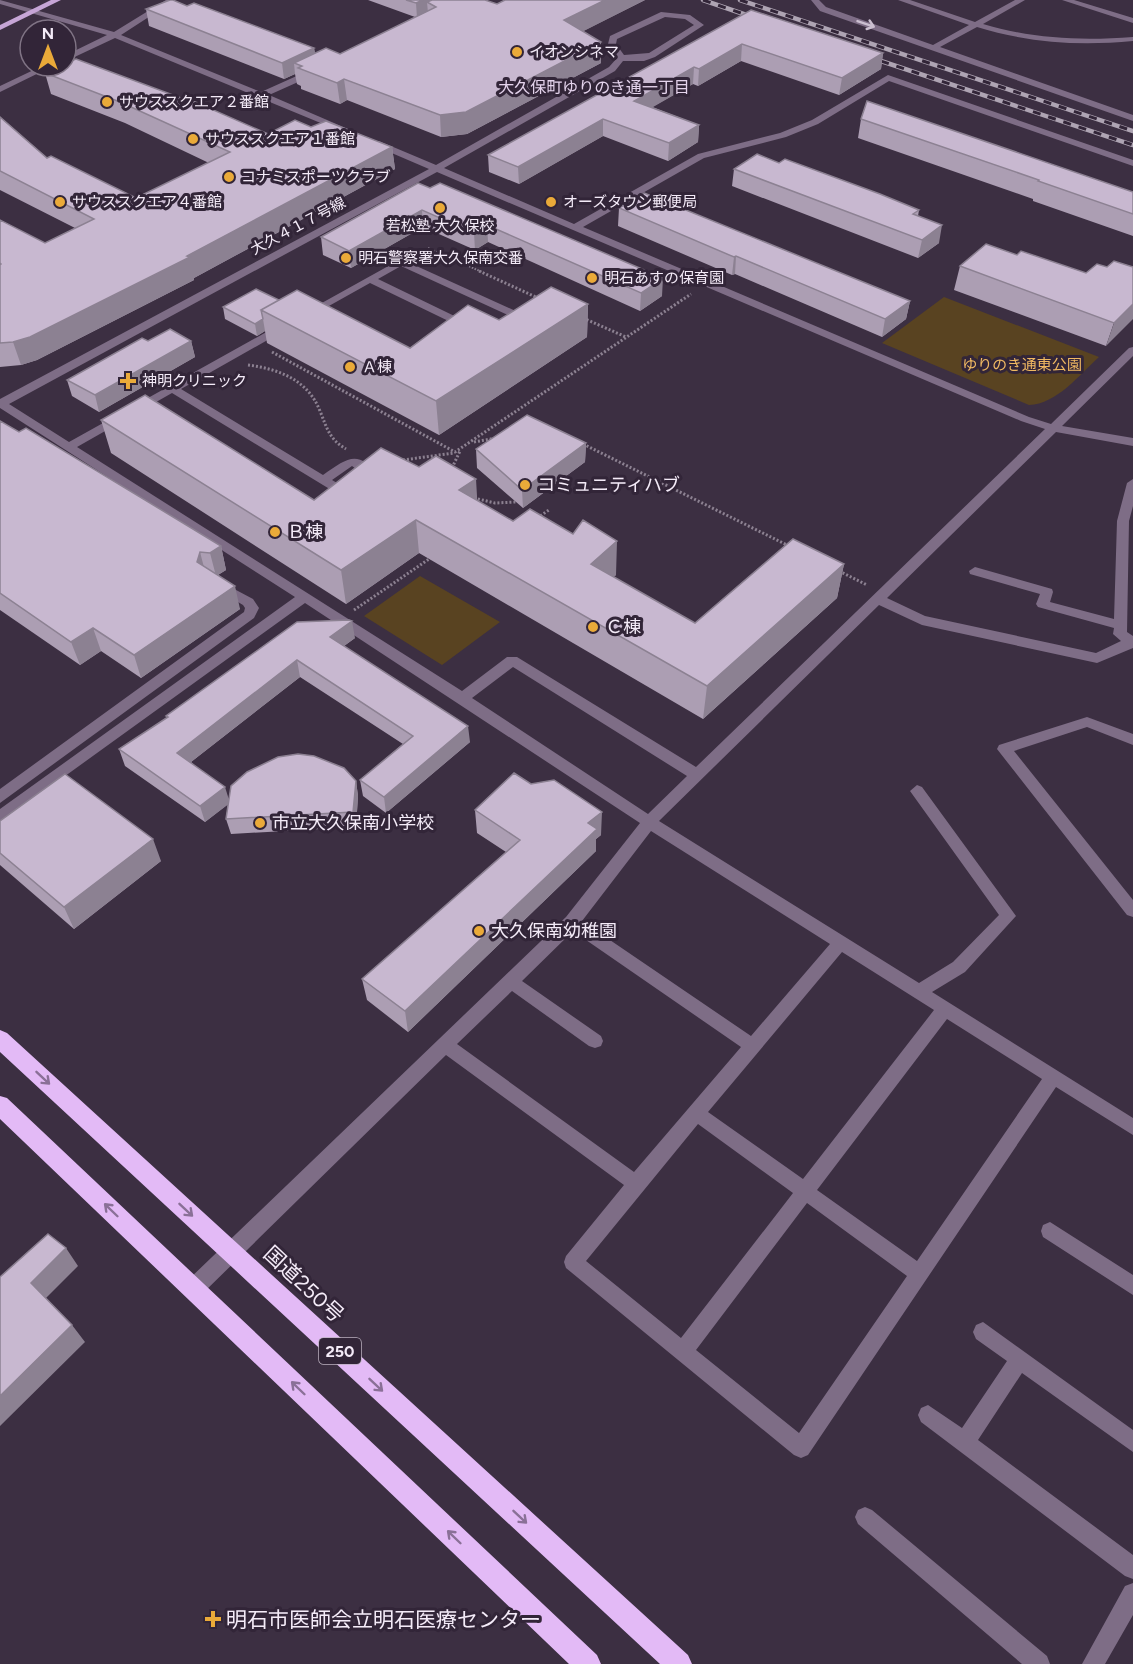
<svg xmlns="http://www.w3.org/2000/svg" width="1133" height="1664" font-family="Figtree,'Noto Sans JP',sans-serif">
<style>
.green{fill:#594321}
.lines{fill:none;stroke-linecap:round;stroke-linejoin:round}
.path-far1{stroke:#8c8191;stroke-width:2;stroke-dasharray:1.5 1.5;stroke-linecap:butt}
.path{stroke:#8c8191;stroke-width:3;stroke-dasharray:2 2;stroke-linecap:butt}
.minor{fill:#7e6d86;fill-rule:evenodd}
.major{fill:#c6a5d6;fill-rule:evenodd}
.highway{fill:#e3baf6;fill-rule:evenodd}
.rail-casing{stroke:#aea4b3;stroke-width:4.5}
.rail{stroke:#322538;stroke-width:3;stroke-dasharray:8;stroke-linecap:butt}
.wall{fill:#ac9eb3}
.shaded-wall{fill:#8c8192}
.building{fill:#c8b8d0;stroke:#8c8192;stroke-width:1.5}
.oneway{stroke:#cbbfd0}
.oneway2{stroke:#8a7097}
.poi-dot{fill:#eaaa39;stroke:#322538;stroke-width:2}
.labels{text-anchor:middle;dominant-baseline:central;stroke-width:6;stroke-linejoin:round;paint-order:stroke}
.far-poi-label{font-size:15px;fill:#f4ebf8;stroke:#322538;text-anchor:start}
.far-street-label{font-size:15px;fill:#f4ebf8;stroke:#322538}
.far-park-label{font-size:15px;fill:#f0b962;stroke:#322538}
.far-neighbourhood-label{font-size:16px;fill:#e5d4ed;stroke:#322538}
.shield{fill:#322538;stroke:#bab0be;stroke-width:1.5}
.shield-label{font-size:16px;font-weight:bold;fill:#f4ebf8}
.poi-label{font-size:18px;fill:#f4ebf8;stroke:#322538;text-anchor:start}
.near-street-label{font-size:21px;fill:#f4ebf8;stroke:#322538}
.near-poi-label{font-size:21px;fill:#f4ebf8;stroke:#322538;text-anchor:start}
</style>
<rect width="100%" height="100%" fill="#3c2f42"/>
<!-- green -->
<path class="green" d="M944 297 1099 357C1079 375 1057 404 1029 405L882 343Z
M420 576 500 622 442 665 364 616Z"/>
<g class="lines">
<!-- path-far1 -->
<path class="path-far1" d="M428 248 482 272"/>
<!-- path -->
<path class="path" d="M479 271 538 298
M583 318 626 337
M272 352 455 452 691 294
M248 365C279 369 308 380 320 411 327 428 329 439 346 449
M474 442 496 438
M583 444 789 546
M403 460 454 453
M452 468 460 451
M474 498 495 503 516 502
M537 518 549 510
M839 571 867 585
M354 610 432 557"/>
<!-- minor -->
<path class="minor" d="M0 0 114 32 166 0H175L121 35 261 92 310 70H316V74L269 95 348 129 340 131 115 38 66 61V55L107 35 0 4Z
M811 0H819L826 7 933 45 969 25 898 0H910L975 22 1015 0H1025L983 24C1033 39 1082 41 1133 37V41C1079 46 1029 43 977 27L940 47 1133 115V121L820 11Z
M1062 0H1074L1133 18V23Z
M661 12 690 15 704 25 655 57 644 61H623L615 71 444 168 574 224 698 154 780 133 812 120 888 75 1133 160V166L889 81 818 124 786 137 704 158 583 227 1029 417 1051 424 1129 348 1133 347V356L1062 426 1133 438V446L1056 432 887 598 925 616 1096 653 1121 641 1113 634 1114 628 1038 607 1036 604 1040 594 970 574 969 571 975 567 1052 589 1053 592 1050 602 1114 619 1117 521 1127 483 1133 479V506L1129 521 1127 632 1133 636V648L1097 663 922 625 879 605 659 821 919 983 953 962 999 915 910 791 917 785 922 787 1016 916 965 972 932 992 1133 1118V1135L1056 1087 808 1455 801 1458 794 1455 566 1268 564 1262 566 1256 624 1185 446 1055 200 1296 193 1298 186 1296 184 1289 186 1282 566 917 640 823 305 603 0 823V809L295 597 0 408V399L429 169 373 145V141H379L436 165 609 67 617 58 608 44 610 36ZM665 17 685 19 694 25 649 53 624 55 616 44 617 39ZM437 172 1021 421 1045 429 696 767 517 657H507L462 691 77 447 172 393 346 499H354V493L332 480 352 466 370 479H378L380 476C357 449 348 458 323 475L181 389 287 329V325H279L69 442 9 404ZM513 667 687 776 648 814 472 698ZM651 831 830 944 751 1036 582 921ZM573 931 741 1047 634 1172 457 1044 512 991 589 1046 595 1048 601 1046 603 1041 601 1036 522 981ZM842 952 934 1010 803 1179 708 1112ZM947 1019 1042 1079 917 1261 817 1190ZM698 1124 793 1193 681 1338 586 1261ZM807 1203 907 1276 799 1433 696 1350Z
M42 66H53L0 92V86Z
M401 259 531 318 532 320 523 322 401 266 378 279 473 325V329H465L370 283 311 316 302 314Z
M221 582 253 599 259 608 254 618 0 803V789L244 612 245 608 243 605 216 589 215 586 216 583Z
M1087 717 1133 734V745L1087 727 1014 751 1133 900V917L1127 915 997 749 999 745Z
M1050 1222 1133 1275V1295L1043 1237 1041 1231 1043 1225Z
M983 1322 1133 1430V1452L1022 1373 978 1440 1133 1555V1579L1125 1576 921 1422 918 1415 921 1408 928 1405 962 1428 1007 1361 976 1339 973 1332 976 1325Z
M865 1507 872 1510 1047 1656 1050 1664H1022L858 1524 855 1517 858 1510Z
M1133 1583V1615L1105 1664H1082L1125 1586Z"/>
<!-- major -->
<path class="major" d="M51 0H61L0 30V25Z"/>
<!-- highway -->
<path class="highway" d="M0 1030 7 1033 688 1655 692 1664H660L0 1052Z
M0 1096 7 1098 597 1655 601 1664H569L0 1119Z"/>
<!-- rail casing -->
<g class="rail-casing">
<path id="rail" d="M703 0 761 20
M740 0 1133 131
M866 56 1133 145"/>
</g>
<!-- rail -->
<use href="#rail" class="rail"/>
</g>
<!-- wall -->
<path class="wall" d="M368 0H485L497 4 645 0 583 31 601 42V63L467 134 441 137 347 100 340 104 301 89V86L297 84 295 74 284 79 149 26 146 9 187 6 314 48 315 54H340L415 17Z
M751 10 883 53 881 69 839 95 741 61 698 86 693 84 652 107 699 125 698 142 668 161 603 136 519 184 489 172 488 155Z
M45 73 268 134 311 127 392 147 395 169 194 278V280L37 360 21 365 0 367V220L45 243 75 228 0 190V117L47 158 136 198 209 163 125 123 51 94Z
M861 119 1133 192V236L1033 201V199L858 138Z
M779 163 919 210 918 216 939 243 918 258 732 186 734 169Z
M418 183 662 296 640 311 488 242 475 250 423 227 351 268 323 255 321 237Z
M619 208 910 301 906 319 882 337 735 274 732 275 618 226Z
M1017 255 1086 273 1107 267H1133L1106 346 954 290 960 266Z
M279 300 410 348 499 320 588 304 587 337 439 435 267 343 265 331 257 336 225 319 223 307Z
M191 341 195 357 99 412 72 396 67 380Z
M101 420 314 500 477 501 513 521 616 575 613 577 695 623 844 564 837 598 703 719 419 553 346 604 111 453Z
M0 421 221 546 226 570 218 575 240 609 141 678 101 651 80 665 0 610Z
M586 443 585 462 523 508 477 468 476 449Z
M297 622 355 638 344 646 470 742 386 813 363 796 360 780 403 744 300 677 191 762 229 799 356 781 358 796 356 827 231 834 226 819 228 804 205 822 125 766 119 749 167 718 166 716Z
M475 810 601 835 596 839V851L408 1032 367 1000 362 979 506 852 477 833Z
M0 821 161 861 74 929 0 865Z"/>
<!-- shaded-wall -->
<path class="shaded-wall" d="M423 0H443L436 7 427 2 428 13 417 18 416 3Z
M605 0H645L564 41V20Z
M601 42V63L467 134 441 137 440 115Z
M742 44 741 61 698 86 699 69Z
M314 48 317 64 294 63 295 74 284 79 282 63Z
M883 53 881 69 839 95 842 78Z
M694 67 693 84 634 118V101Z
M344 79 347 100 340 104 337 83Z
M603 119V136L519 184 518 167Z
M699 125 698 142 668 161 669 143Z
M392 147 395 169 194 278V280L37 360 21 365 13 342 187 256Z
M422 210 423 227 351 268 349 251Z
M487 225 488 242 475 250 474 233Z
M942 225 939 243 918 258 922 240Z
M736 256 735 274 732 275 734 257Z
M663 278 662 296 640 311 641 293Z
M910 301 906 319 882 337 885 319Z
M588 304 587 337 439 435 436 401Z
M1133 304V319L1106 346 1114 323Z
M263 319 265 331 257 336 255 324Z
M191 341 195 357 99 412 95 395Z
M586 443 585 462 523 508 522 490Z
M476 479 478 513 459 490Z
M416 520 419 553 346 604 341 570Z
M617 541 616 575 590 598 591 564Z
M221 546 226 570 216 576 210 553Z
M200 552 206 575 197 562Z
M844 564 837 598 703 719 707 686Z
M235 586 240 609 141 678 134 655Z
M352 621 355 638 333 654 330 637Z
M93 628 101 651 80 665 71 642Z
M297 660 300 677 182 769 177 753Z
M468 726 470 742 386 813 384 797Z
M356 781 358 796 356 827 353 812Z
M225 787 230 803 205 822 200 806Z
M602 812 601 835 596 839V851L408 1032 405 1011 588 823Z
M153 839 161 861 74 929 64 907Z
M66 1248 78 1266 44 1300 31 1283Z
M72 1325 85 1342 0 1426V1396Z"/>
<!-- building -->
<path class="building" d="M170 0H173L187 6 194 3 314 48 282 63 146 9Z
M406 0H423L416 3Z
M432 0H485L497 4 505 0H605L564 20 601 42 466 112 440 115 344 79 337 83 298 68 302 66 294 63 326 48 340 54 436 7 427 2Z
M751 10 883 53 842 78 742 44 699 69 694 67 634 101 699 125 669 143 603 119 518 167 488 155Z
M76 59 181 98 184 97 268 134 295 120 311 127 326 121 392 147 187 256 190 257 30 337 13 342 0 343V265L1 264 0 263V220L45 243 94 219 0 171V117L47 158 51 156 136 198 230 152 120 102 45 73 60 66H66V63Z
M867 101 1133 192V214L1038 181 1039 180 861 119Z
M757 154 779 163 785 159 880 194 919 210 913 214 942 225 922 240 734 169Z
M418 183 430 188 440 183 663 278 641 293 487 225 474 233 422 210 349 251 321 237Z
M644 193 910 301 885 319 736 256 734 257 619 208Z
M986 244 1017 255 1021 251 1086 273 1097 264 1107 267 1114 261 1133 267V304L1114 323 960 266Z
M551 287 588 304 436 401 261 310 297 290 410 348 468 305 499 320Z
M256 289 279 300 261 310 263 319 255 324 223 307Z
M170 329 191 341 95 395 67 380 142 338 148 341Z
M145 395 314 500 381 448 419 467 436 456 476 479 459 490 513 521 530 509 573 534 583 520 617 541 591 564 695 623 793 539 844 564 707 686 416 520 341 570 101 420Z
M527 415 586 443 522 490 476 449Z
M0 421 19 432 26 428 221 546 210 553 200 552 197 562 235 586 134 655 93 628 71 642 0 593Z
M349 620 352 621 330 637 468 726 384 797 360 780 413 736 297 660 177 753 225 787 200 806 119 749 168 717 166 716 297 622Z
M298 754 314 756 344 768 356 781 353 812 226 819 231 786 247 772 278 757Z
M514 773 531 784 554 780 602 812 588 823 597 829 405 1011 362 979 520 840 475 810Z
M65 774 153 839 64 907 0 853V821Z
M48 1234 66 1248 31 1283 72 1325 0 1396V1277Z"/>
<!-- one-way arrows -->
<defs><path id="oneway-shaft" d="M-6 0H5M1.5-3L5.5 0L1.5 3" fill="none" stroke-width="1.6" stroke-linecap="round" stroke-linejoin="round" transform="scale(1.5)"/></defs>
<use class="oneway" href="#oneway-shaft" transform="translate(866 24) rotate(19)"/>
<g class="oneway2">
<use href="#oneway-shaft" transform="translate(43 1078) rotate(43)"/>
<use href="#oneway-shaft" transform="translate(111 1210) rotate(-136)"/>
<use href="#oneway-shaft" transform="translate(186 1210) rotate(43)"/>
<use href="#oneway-shaft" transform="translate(376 1385) rotate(43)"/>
<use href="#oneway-shaft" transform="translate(298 1388) rotate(-136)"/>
<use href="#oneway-shaft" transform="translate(520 1517) rotate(43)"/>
<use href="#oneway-shaft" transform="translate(454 1537) rotate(-136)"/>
</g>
<!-- markers -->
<g class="poi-dot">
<circle cx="517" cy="52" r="6"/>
<circle cx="107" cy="102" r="6"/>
<circle cx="193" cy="139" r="6"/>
<circle cx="229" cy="177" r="6"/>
<circle cx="60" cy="202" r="6"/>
<circle cx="551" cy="202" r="6"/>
<circle cx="440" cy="208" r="6"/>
<circle cx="346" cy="258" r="6"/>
<circle cx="592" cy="278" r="6"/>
<circle cx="350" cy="367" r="6"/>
<path d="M125 372h6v6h6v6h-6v6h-6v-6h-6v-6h6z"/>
<circle cx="525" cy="485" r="6"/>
<circle cx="275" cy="532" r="6"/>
<circle cx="593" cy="627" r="6"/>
<circle cx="260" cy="823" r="6"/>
<circle cx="479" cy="931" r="6"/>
<path d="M210 1610h6v6h6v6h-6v6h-6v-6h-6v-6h6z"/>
</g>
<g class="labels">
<!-- far-poi labels -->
<g class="far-poi-label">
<text x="529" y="52">イオンシネマ</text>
<text x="119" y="102">サウススクエア２番館</text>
<text x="205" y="139">サウススクエア１番館</text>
<text x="241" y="177">コナミスポーツクラブ</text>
<text x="72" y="202">サウススクエア４番館</text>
<text x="563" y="202">オーズタウン郵便局</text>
<text x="440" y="226" text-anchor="middle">若松塾 大久保校</text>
<text x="358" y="258">明石警察署大久保南交番</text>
<text x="604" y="278">明石あすの保育園</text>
<text x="362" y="367">Ａ棟</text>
<text x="142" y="381">神明クリニック</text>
</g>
<!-- far-street labels -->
<g class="far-street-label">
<text transform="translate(298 226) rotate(-28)">大久４１７号線</text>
</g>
<!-- far-park labels -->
<g class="far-park-label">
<text x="1022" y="365">ゆりのき通東公園</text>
</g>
<!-- far-neighbourhood labels -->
<g class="far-neighbourhood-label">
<text x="594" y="87">大久保町ゆりのき通一丁目</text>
</g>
<!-- shield labels -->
<rect class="shield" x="319" y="1338" width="42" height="26" rx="4.5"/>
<g class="shield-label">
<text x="340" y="1351">250</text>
</g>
<!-- poi labels -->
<g class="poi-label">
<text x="537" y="485">コミュニティハブ</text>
<text x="287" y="532">Ｂ棟</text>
<text x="605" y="627">Ｃ棟</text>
<text x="272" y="823">市立大久保南小学校</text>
<text x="491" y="931">大久保南幼稚園</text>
</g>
<!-- near-street labels -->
<g class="near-street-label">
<text transform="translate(304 1284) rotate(43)">国道250号</text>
</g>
<!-- near-poi labels -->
<g class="near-poi-label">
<text x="226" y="1619">明石市医師会立明石医療センター</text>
</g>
</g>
<!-- north arrow -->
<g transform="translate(48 48)"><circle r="28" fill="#322538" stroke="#807485" stroke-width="1.5"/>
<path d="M0-4.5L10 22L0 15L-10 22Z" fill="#eaaa39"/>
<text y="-9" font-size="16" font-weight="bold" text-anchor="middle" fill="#f4ebf8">N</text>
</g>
</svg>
